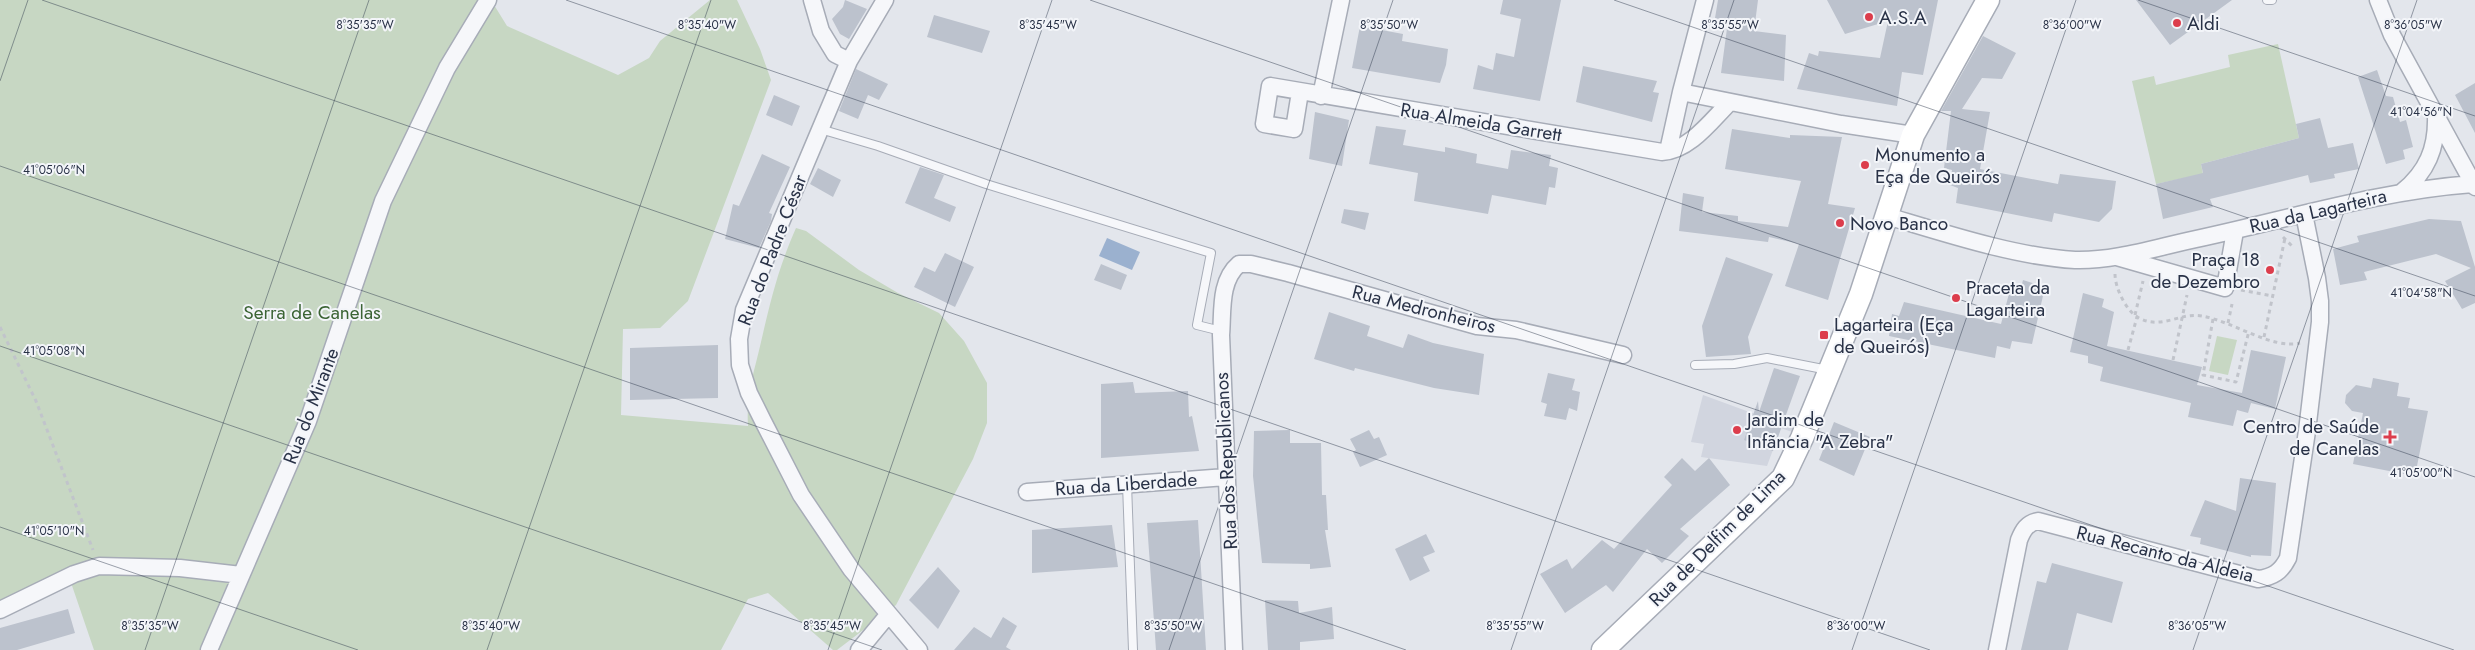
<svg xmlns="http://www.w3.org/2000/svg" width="2475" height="650" font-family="Jost,sans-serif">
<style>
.built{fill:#d1d5df}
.green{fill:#c7d7c3}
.water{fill:#9bb1cf}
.building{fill:#bcc2cd}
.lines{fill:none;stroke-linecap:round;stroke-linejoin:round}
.lane-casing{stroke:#a7acb7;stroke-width:10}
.street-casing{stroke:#a7acb7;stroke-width:19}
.secondary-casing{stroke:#a7acb7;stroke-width:25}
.path{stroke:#c1c4cb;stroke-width:3;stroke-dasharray:4 4;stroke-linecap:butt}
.lane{stroke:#f6f7fa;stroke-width:8}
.street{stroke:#f6f7fa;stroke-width:16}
.secondary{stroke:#fff;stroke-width:22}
.ticks{fill:none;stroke:#293247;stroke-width:1;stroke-opacity:0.45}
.poi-dot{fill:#dc3d4c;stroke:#f3f5f9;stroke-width:2}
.labels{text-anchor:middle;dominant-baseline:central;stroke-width:4;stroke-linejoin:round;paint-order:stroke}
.poi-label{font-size:19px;fill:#293247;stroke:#f3f5f9;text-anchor:start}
.street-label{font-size:19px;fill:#293247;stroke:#f3f5f9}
.park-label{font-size:19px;fill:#3b6434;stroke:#f3f5f9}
.ticks-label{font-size:12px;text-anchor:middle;fill:#293247;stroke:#f3f5f9;stroke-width:4;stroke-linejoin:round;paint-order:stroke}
</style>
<rect width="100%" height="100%" fill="#e3e6ec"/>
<!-- built -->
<path class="built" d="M1703 395 1793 428 1792 432 1781 428 1767 466 1701 457 1704 444 1691 442Z"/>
<!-- green -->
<path class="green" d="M0 0H491L507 26 618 75 649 58 660 41 710 0H737L760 49 771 80 688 301 660 328 623 329 621 415 748 426C746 393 754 373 761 342 771 299 778 269 796 228L806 231 859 270 898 293 939 313 964 341 987 383V423L973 459 896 605 837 650H833L768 593 748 599 721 650H94L67 571 0 604Z
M2278 44 2299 138 2201 164 2203 174 2156 184 2132 81 2154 76 2156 85 2230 67 2228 55Z
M2217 336 2237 340 2228 375 2209 371Z"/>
<!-- water -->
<path class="water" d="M1107 238 1140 252 1132 270 1099 256Z"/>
<!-- building -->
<path class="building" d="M845 0 867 9 849 39 840 34 832 19 843 7Z
M1503 0H1561L1540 101 1473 89 1478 65 1493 70 1496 53 1514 57 1521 19 1500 14Z
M1718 0H1758L1754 31 1786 35 1784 81 1721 73 1728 21 1715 18Z
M1827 0H1938L1923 75 1902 72 1897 106 1797 89 1809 53 1818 56 1819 51 1880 58 1888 21 1845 34Z
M2136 0H2232L2170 45Z
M934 15 990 31 982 53 927 37Z
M1360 26 1403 34 1402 41 1448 49 1446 65 1440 83 1352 68Z
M1983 36 2016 53 2002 79 1982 78 1962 109 1990 112 1980 169 2058 184 2060 174 2116 181 2112 209 2099 222 2054 213 2052 222 1956 203 1958 188 1950 185 1952 170 1944 168 1951 111H1941Z
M1583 66 1657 81 1653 92 1659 93 1652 122 1576 102Z
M856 69 888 84 879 100 868 95 858 119 839 111Z
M2377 70 2386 96 2393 97 2400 122 2406 120 2413 147 2403 150 2405 159 2386 164 2358 77Z
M2475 83V133L2455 95Z
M774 95 800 106 792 126 766 115Z
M1315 112 1349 120 1342 166 1309 159Z
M2320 118 2328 148 2353 143 2359 169 2334 174 2335 178 2310 183 2308 175 2210 199 2213 207 2163 219 2156 184 2203 173 2201 164 2299 138 2296 124Z
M1376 126 1406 130 1403 145 1445 152V147L1477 154 1476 163 1508 169 1511 150 1551 155 1549 166 1558 168 1555 188 1549 187 1546 205 1492 195 1488 214 1414 201 1418 173 1369 164Z
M1732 129 1790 138V135L1842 137 1828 204 1855 208 1828 300 1785 286 1799 244 1769 237 1768 242 1679 231 1683 193 1704 197 1702 212 1738 216V221L1788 227 1801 181 1725 169Z
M762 154 790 167 769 213 772 214 771 221 759 248 725 239 733 204 739 206Z
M920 167 944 175 934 198 956 207 950 222 905 203Z
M818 168 841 180 833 197 810 184Z
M1344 209 1369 213 1365 230 1341 223Z
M2429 219 2461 221 2475 267V303L2462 309 2445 281 2471 268 2436 254 2364 272 2367 280 2340 285 2333 249 2359 242 2357 236Z
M945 253 974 267 955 307 914 287 924 267 935 272Z
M1726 257 1773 274 1748 337 1751 354 1706 357 1702 326Z
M1101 264 1127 275 1121 290 1094 280Z
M2023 280 2045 287 2032 344 2012 341 2010 349 1997 346 1995 358 1889 336 1892 314 1899 316 1904 302 2001 324 2011 286 2021 288Z
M2083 293 2104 299 2102 307 2114 312 2107 346 2202 367 2197 385 2242 393 2251 350 2286 357 2275 409 2251 403 2248 413 2237 410 2233 426 2188 417 2191 403 2100 381 2103 367 2088 363V356L2070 352Z
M1329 312 1370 326 1367 336 1403 348 1408 334 1433 343 1484 354 1479 395 1434 388 1355 368 1354 371 1314 359Z
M718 345V398L630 400V348Z
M1774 368 1800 376 1773 451 1744 440 1758 401 1759 412Z
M1548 373 1575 379 1572 390 1580 392 1577 411 1569 408 1566 420 1544 416 1547 404 1541 402Z
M2373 378 2399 383 2397 396 2410 398 2408 408 2428 411 2415 476 2353 464 2363 413 2352 411 2345 403 2346 395 2356 385 2371 388Z
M1133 382 1135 393 1188 391 1189 417 1192 416 1199 451 1101 458V384Z
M1834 422 1870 437 1854 476 1819 460Z
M1290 430V443H1321L1322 495H1326L1328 530H1325L1331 567 1310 569V564L1262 563 1253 476 1254 431Z
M1369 430 1374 439 1379 437 1387 455 1360 467 1353 452 1356 450 1350 439Z
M1682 458 1695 471 1709 458 1730 485 1680 529 1689 536 1662 563 1647 549 1613 592 1606 585 1565 613 1540 574 1567 559 1572 569 1602 540 1614 549 1672 485 1664 477Z
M2240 478 2276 483 2271 556 2251 555V557L2200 544 2201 538 2190 536 2205 500 2236 511Z
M1198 520 1206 650H1156L1147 523Z
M1112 525 1118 567 1032 573V530Z
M1426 534 1435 552 1423 557 1430 571 1410 581 1395 549Z
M2052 563 2123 582 2112 623 2077 613 2068 650H2021L2037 581 2046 583Z
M938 567 960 591 938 629 909 600Z
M1265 600 1298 601 1299 613 1332 607 1334 639 1300 642V650H1268Z
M68 609 75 633 17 650H0V628Z
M1003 617 1017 626 1006 647 1011 650H954L974 627 991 638Z"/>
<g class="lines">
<!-- lane casing -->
<g class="lane-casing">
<path id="lane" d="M2267 0H2272
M820 129 878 146 986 184 1211 253 1197 325 1221 331
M1695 365 1734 364 1767 358 1828 370
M1127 484 1133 650"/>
</g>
<!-- street casing -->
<g class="street-casing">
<path id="street" d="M812 0 821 31 835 54 849 61
M885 0 849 61 744 310 739 339 740 365 749 393 763 421 801 495 851 569 919 650
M2378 0 2392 35 2475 187
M1300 92 1294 129 1264 124 1270 86 1662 152C1689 151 1711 121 1729 103
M1681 92 1841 124 1913 135
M1321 96 1341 0
M1668 151 1681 92 1705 0
M2402 192C2427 172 2437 148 2436 116
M1887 216C1944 233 2017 257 2075 260 2113 261 2151 249 2187 241 2283 221 2376 191 2473 184
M2117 257 2225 288 2235 231
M1027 492 1226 477
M0 610 74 574 99 566 180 568 241 575
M209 650 308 421 383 201 447 68 488 0
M859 650 888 615
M1234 650 1221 335C1223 312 1219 281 1239 264H1251L1288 273 1477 326 1516 330 1623 355
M1997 650 2019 540C2023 530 2027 523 2038 521L2258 579C2273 577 2281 572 2288 558L2307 431 2320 322V301L2317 278 2304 214"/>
</g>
<!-- secondary casing -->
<g class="secondary-casing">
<path id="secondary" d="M1603 650 1783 478 1802 438 1861 294 1913 135 1988 0"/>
</g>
<!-- path -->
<path class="path" d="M2283 237 2293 247
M2115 274C2115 288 2126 311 2139 318 2162 330 2180 312 2202 316 2232 321 2273 350 2300 343
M2241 290 2272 296
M2135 315 2143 281
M2213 319 2203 375 2236 382 2249 331
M2228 323 2232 304
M0 327 36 401 93 550
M2264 337 2285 238
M2128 350 2137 317
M2173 360 2187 295"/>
<!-- lane -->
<use href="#lane" class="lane"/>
<!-- street -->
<use href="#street" class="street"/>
<!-- secondary -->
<use href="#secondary" class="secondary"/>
</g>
<!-- ticks -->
<path class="ticks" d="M42 0 1930 650M566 0 2454 650M1090 0 2475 477M1614 0 2475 296M2138 0 2475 116M0 81 28 0M0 166 1406 650M0 346 882 650M0 527 358 650M145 650 369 0M487 650 711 0M828 650 1052 0M1169 650 1393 0M1511 650 1734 0M1852 650 2076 0M2193 650 2417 0"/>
<!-- markers -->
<g class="poi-dot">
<circle cx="1869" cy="17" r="5"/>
<circle cx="2177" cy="23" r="5"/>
<circle cx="1865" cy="165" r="5"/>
<circle cx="1840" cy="223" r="5"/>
<circle cx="2270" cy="270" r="5"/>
<circle cx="1956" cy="298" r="5"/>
<rect x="1819" y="330" width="10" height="10" rx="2.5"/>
<circle cx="1737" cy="430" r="5"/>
<path d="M2387.5 429.5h5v5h5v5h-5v5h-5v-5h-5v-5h5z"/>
</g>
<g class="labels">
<!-- poi labels -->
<g class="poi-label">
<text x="1879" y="17">A.S.A</text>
<text x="2187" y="23">Aldi</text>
<text x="1875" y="154">Monumento a<tspan x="1875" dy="22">Eça de Queirós</tspan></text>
<text x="1850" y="223">Novo Banco</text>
<text x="2260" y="259" text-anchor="end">Praça 18<tspan x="2260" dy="22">de Dezembro</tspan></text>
<text x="1966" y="287">Praceta da<tspan x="1966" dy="22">Lagarteira</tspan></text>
<text x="1834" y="324">Lagarteira (Eça<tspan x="1834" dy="22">de Queirós)</tspan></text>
<text x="1747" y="419">Jardim de<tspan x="1747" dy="22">Infãncia "A Zebra"</tspan></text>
<text x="2379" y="426" text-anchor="end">Centro de Saúde<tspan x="2379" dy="22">de Canelas</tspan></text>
</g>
<!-- street labels -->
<g class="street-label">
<text transform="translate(1481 122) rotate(9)">Rua Almeida Garrett</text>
<text transform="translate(2318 211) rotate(-13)">Rua da Lagarteira</text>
<text transform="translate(772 250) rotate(-69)">Rua do Padre César</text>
<text transform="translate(1424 309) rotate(14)">Rua Medronheiros</text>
<text transform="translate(311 406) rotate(-69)">Rua do Mirante</text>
<text transform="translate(1226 461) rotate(-93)">Rua dos Republicanos</text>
<text transform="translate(1126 484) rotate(-4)">Rua da Liberdade</text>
<text transform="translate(1717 538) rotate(-45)">Rua de Delfim de Lima</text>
<text transform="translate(2165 554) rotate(14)">Rua Recanto da Aldeia</text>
</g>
<!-- park labels -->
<g class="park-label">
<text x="312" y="312">Serra de Canelas</text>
</g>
</g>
<g class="ticks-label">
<text x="365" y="29">8°35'35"W</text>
<text x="707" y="29">8°35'40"W</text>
<text x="1048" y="29">8°35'45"W</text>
<text x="1389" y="29">8°35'50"W</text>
<text x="1730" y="29">8°35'55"W</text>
<text x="2072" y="29">8°36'00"W</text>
<text x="2413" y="29">8°36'05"W</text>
<text x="2421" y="116">41°04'56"N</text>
<text x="54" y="174">41°05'06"N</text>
<text x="2421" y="297">41°04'58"N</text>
<text x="54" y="355">41°05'08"N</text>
<text x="2421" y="477">41°05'00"N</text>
<text x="54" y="535">41°05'10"N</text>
<text x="150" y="630">8°35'35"W</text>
<text x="491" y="630">8°35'40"W</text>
<text x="832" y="630">8°35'45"W</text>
<text x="1173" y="630">8°35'50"W</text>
<text x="1515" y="630">8°35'55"W</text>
<text x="1856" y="630">8°36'00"W</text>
<text x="2197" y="630">8°36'05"W</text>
</g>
</svg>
